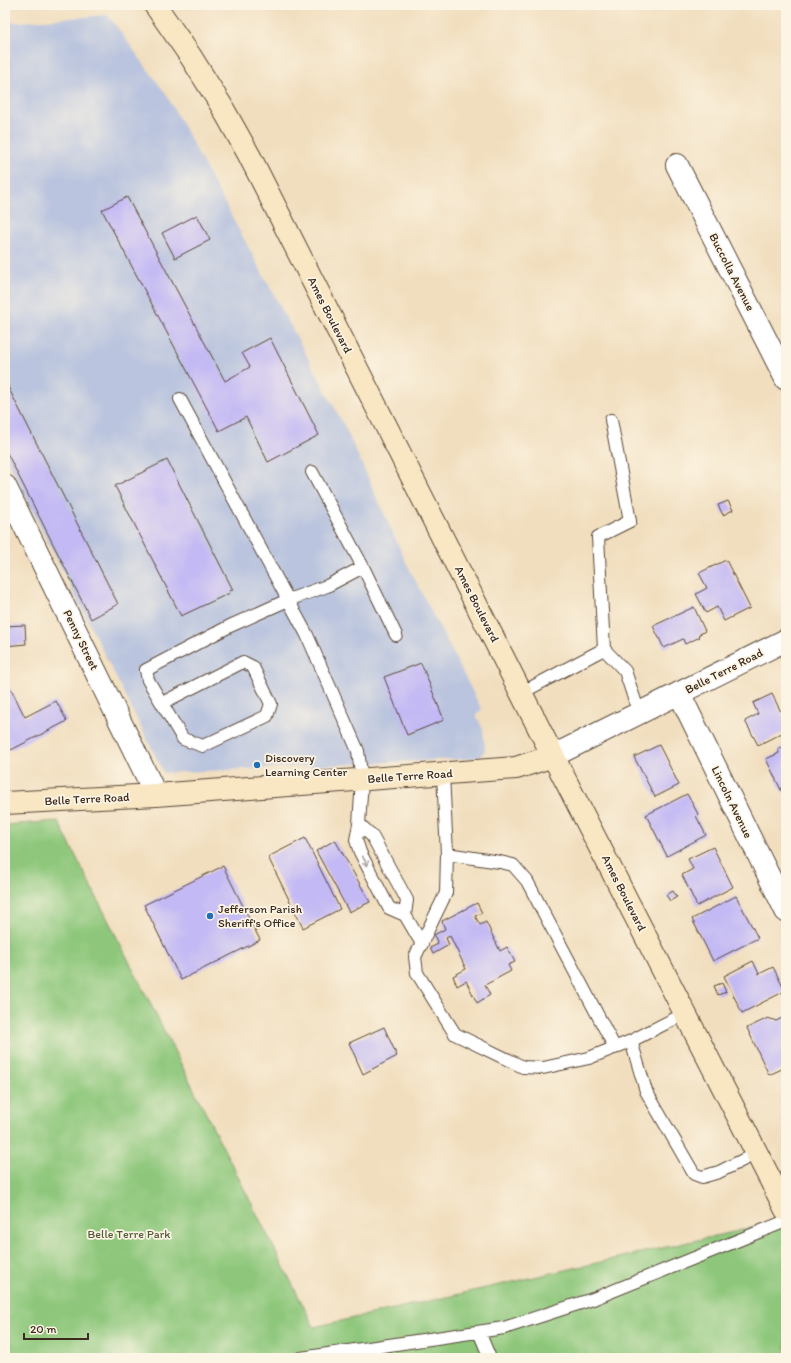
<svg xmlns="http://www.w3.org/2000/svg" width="791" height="1363" font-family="Itim,sans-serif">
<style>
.industrial{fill:#bac4de}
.green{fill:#8ec77b;stroke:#64784c}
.building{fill:#c3b9f4}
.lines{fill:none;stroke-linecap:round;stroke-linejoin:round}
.lane-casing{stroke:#564536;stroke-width:14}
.street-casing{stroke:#564536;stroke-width:24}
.secondary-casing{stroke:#564536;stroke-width:24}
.lane{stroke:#fff;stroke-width:12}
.street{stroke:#fff;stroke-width:22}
.secondary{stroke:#f9e7c3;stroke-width:22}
.oneway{stroke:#a79f9a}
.poi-dot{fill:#1f6fb2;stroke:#fcf5e5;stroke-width:1.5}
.labels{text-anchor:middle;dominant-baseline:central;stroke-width:3.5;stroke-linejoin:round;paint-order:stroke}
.street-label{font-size:12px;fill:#3b2a1e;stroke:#fcf5e5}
.poi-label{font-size:12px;fill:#3b2a1e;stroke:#fcf5e5;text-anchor:start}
.park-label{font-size:12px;fill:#54593a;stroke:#fcf5e5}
</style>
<rect width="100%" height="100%" fill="#fcf5e5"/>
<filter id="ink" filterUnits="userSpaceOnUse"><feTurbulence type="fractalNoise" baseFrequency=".025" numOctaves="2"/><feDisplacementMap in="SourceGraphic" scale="8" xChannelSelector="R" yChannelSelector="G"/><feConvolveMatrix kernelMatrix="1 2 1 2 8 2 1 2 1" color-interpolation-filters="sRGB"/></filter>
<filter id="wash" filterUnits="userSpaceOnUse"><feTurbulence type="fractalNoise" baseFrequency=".012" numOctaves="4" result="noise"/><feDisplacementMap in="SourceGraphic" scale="16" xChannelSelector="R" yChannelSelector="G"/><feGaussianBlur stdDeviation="0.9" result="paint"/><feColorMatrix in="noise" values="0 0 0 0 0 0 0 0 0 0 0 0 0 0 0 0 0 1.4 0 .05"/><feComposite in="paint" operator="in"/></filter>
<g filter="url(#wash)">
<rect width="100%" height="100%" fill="#f1debe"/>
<!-- industrial -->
<path class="industrial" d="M108 15 166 94 345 427 405 560 482 710 476 714 483 730 485 750 479 758 164 773 5 456V23Z"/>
<!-- green -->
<path class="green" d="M58 821 314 1327 786 1220V1358H5V825Z"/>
<g id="blocks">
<!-- building -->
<path class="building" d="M127 197 225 381 250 367 242 353 270 338 319 435 268 462 246 417 219 431 102 210Z
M197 215 210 240 175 258 162 233Z
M5 381 118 604 91 619 5 449Z
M167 460 233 590 229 591 230 593 181 616 115 486Z
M728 501 733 510 723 515 718 505Z
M726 560 750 608 724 621 717 607 706 613 696 594 707 588 699 573Z
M5 597H6L8 621 5 622Z
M694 607 705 631 698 635 700 637 685 644 683 639 664 648 653 626Z
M25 625 26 644 5 646V626Z
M421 663 444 720 407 735 384 677Z
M5 685 11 689 25 717 56 701 67 721 11 750 5 739Z
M772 694 786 722V731L758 745 745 721 758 714 753 703Z
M659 745 679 785 655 797 634 757Z
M786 745V790L782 792 766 759 779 753 778 749Z
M687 794 698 814 696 816 706 835 667 856 646 815Z
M305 838 340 909 303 928 268 857Z
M335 840 370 902 349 912 316 851Z
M713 847 733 887 697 906 682 875 693 869 688 859Z
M223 866 260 940 181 980 144 905Z
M673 891 677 897 670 901 666 895Z
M736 896 758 938 713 961 692 919Z
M477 903 482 913 475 916 480 925 486 922 500 951 507 947 515 962 508 965 511 971 485 985 490 995 477 1003 466 981 457 986 453 976 466 969 450 936 446 938 449 945 433 954 430 948 438 944 434 935 445 929 442 921Z
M753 961 759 974 773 967 785 991 742 1013 724 976Z
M722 983 726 992 718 995 714 986Z
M786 1016V1067L769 1075 747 1028 768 1018 776 1021Z
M384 1027 397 1056 363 1074 349 1043Z"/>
</g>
</g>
<g filter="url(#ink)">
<use href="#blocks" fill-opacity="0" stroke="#564536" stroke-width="1"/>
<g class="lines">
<!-- lane casing -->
<g class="lane-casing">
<path id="lane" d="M180 399 307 635 358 751 362 780 359 824 356 840 360 852 389 908 405 915 407 900 372 836 359 824
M363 567 396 635
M604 649 598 537 630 521 611 420
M521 693 604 649 625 671 639 713
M162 703 243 662 253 667 271 704 267 716 203 746 183 739 148 680 146 670 230 626 288 600 327 586 363 567 312 472
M443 774 447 854 500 862 513 865 527 881 615 1048
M447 854 446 893 415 957 417 973 455 1034 523 1067 543 1068 589 1058 631 1041
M405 915 422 944
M686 1013 631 1041 646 1091 694 1174 702 1177 719 1172 757 1153
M479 1332 490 1358
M301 1358 504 1328 593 1299 786 1221"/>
</g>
<!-- street casing -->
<g class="street-casing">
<path id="street" d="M677 165 786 379
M5 486 156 795
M679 693 786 911
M553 756 786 640"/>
</g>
<!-- secondary casing -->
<g class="secondary-casing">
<path id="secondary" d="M155 5 191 57 221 105 249 155 553 756 786 1210
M5 803 156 795 516 768 553 756"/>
</g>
<!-- lane -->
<use href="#lane" class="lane"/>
<!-- street -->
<use href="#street" class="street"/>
<!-- secondary -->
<use href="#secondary" class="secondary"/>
</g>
<!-- one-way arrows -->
<defs><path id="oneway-shaft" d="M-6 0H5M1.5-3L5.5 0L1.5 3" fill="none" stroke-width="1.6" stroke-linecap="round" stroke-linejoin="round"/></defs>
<use class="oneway" href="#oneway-shaft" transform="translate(365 861) rotate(63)"/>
</g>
<!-- markers -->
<g class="poi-dot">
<circle cx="257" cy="765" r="4"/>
<circle cx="210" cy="916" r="4"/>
</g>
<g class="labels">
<!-- street labels -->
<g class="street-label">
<text transform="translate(732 272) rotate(63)">Buccolla Avenue</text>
<text transform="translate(330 315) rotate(63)">Ames Boulevard</text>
<text transform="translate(477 604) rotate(63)">Ames Boulevard</text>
<text transform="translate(81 640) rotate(64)">Penny Street</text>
<text transform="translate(724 671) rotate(-27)">Belle Terre Road</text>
<text transform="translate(410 776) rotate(-4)">Belle Terre Road</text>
<text transform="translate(87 799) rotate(-3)">Belle Terre Road</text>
<text transform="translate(732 802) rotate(64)">Lincoln Avenue</text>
<text transform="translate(624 893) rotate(63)">Ames Boulevard</text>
</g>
<!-- poi labels -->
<g class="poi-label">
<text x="265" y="758">Discovery<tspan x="265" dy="14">Learning Center</tspan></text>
<text x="218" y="909">Jefferson Parish<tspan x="218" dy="14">Sheriff's Office</tspan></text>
</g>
<!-- park labels -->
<g class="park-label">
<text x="129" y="1234">Belle Terre Park</text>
</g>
</g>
<!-- margin -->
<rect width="791" height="1363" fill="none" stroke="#fcf5e5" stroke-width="20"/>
<!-- scale -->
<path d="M24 1333v6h64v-6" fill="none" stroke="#3b2a1e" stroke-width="2"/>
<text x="30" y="1333" font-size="12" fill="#3b2a1e" stroke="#fcf5e5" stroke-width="3" paint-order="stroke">20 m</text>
</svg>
